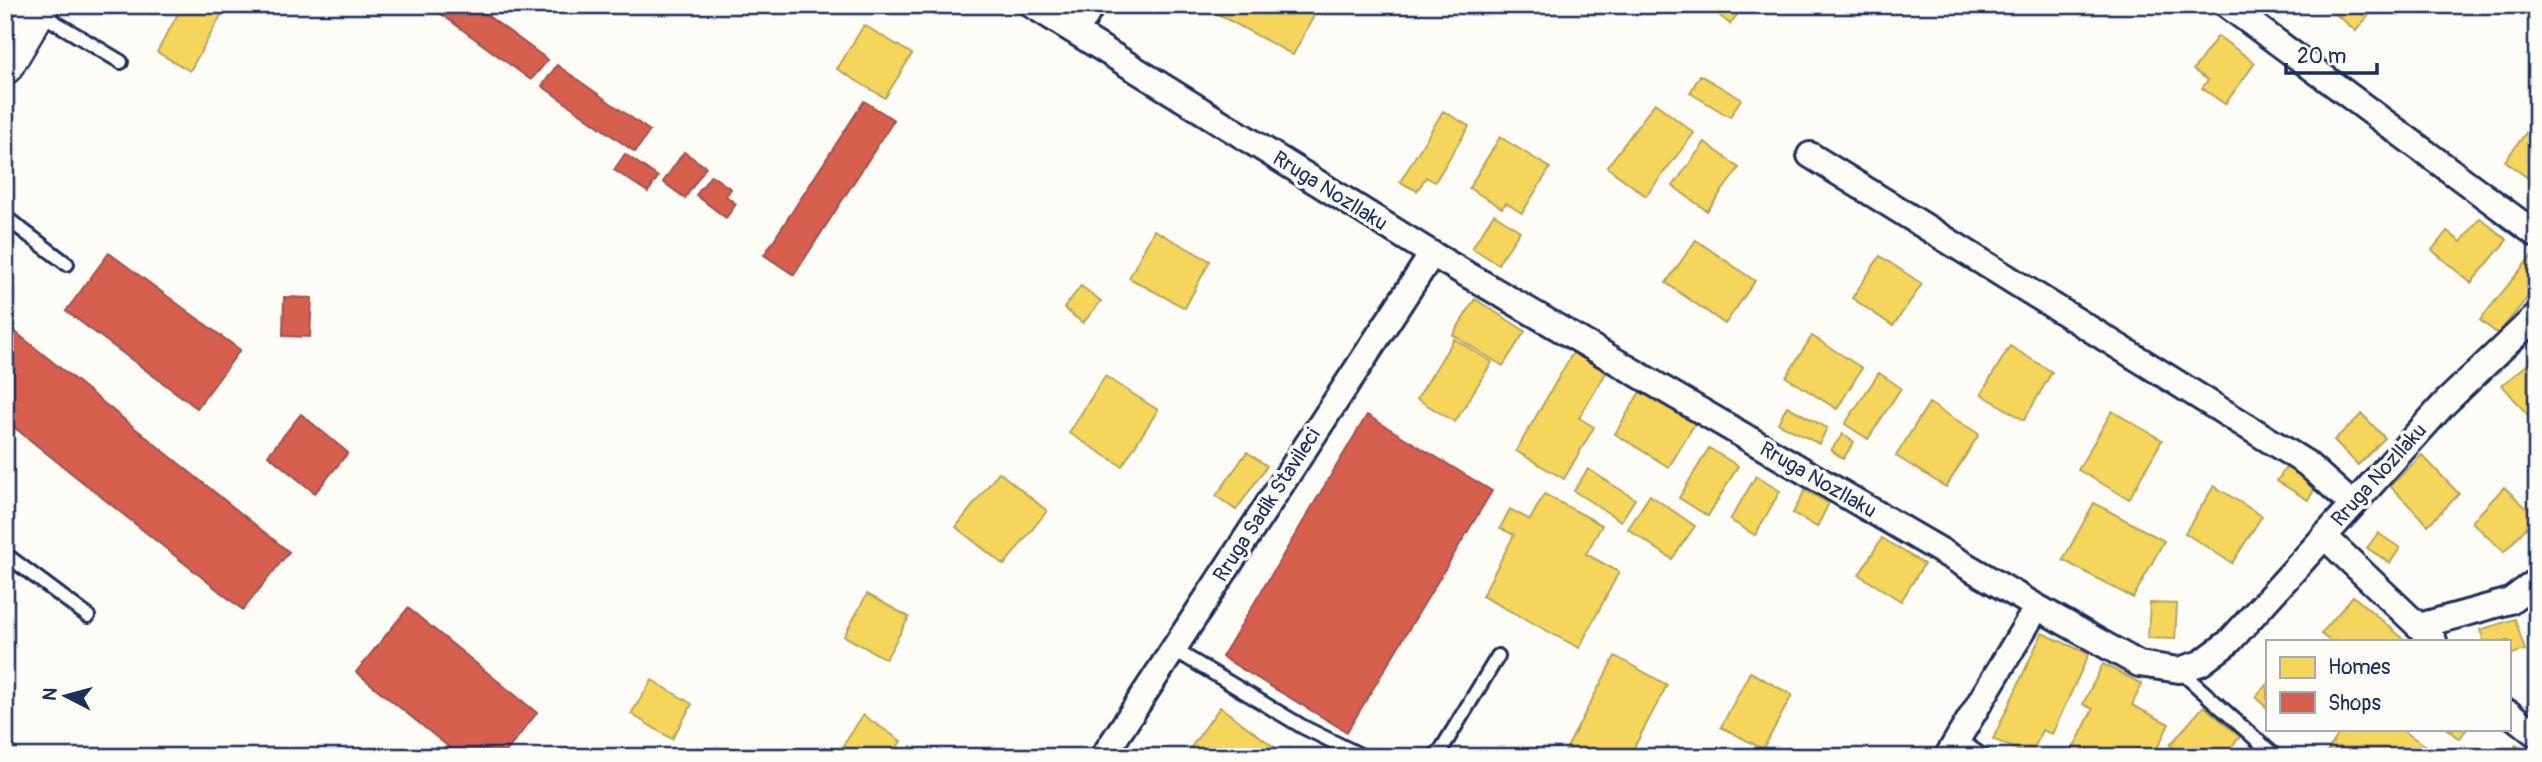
<svg xmlns="http://www.w3.org/2000/svg" width="2542" height="762" font-family="Pangolin,sans-serif">
<style>
.homes{fill:#f6d55c;stroke:#b4a35d;stroke-width:2}
.shops{fill:#d6604d;stroke:#9e5152;stroke-width:2}
.lines{fill:none;stroke-linecap:round;stroke-linejoin:round}
.lane-casing{stroke:#1b2f5e;stroke-width:18}
.street-casing{stroke:#1b2f5e;stroke-width:30}
.secondary-casing{stroke:#1b2f5e;stroke-width:40}
.lane{stroke:#fdfcf7;stroke-width:12}
.street{stroke:#fdfcf7;stroke-width:24}
.secondary{stroke:#fdfcf7;stroke-width:35}
.labels{text-anchor:middle;dominant-baseline:central;stroke-width:7;stroke-linejoin:round;paint-order:stroke}
.street-label{font-size:21px;fill:#1b2f5e;stroke:#fdfcf7}
</style>
<rect width="100%" height="100%" fill="#fdfcf7"/>
<filter id="ink" filterUnits="userSpaceOnUse"><feTurbulence type="fractalNoise" baseFrequency=".0143" numOctaves="2"/><feDisplacementMap in="SourceGraphic" scale="14" xChannelSelector="R" yChannelSelector="G"/><feConvolveMatrix kernelMatrix="1 2 1 2 8 2 1 2 1" color-interpolation-filters="sRGB"/></filter>
<g filter="url(#ink)">
<!-- homes -->
<path class="homes" d="M183 5H227L190 71 157 52Z
M1201 5H1313L1318 8 1293 55Z
M1707 5H1741L1743 7 1730 24Z
M2325 5H2377L2356 31Z
M864 25 912 54 885 98 837 69Z
M2218 36 2255 63 2225 104 2202 88 2208 80 2193 70Z
M1700 75 1741 99 1730 117 1690 93Z
M1655 103 1694 133 1646 196 1607 167Z
M1443 111 1469 126 1435 182 1426 177 1417 191 1400 182Z
M2537 118V185L2505 161Z
M1500 137 1550 168 1522 213 1506 203 1502 208 1469 188Z
M1705 142 1739 168 1707 211 1673 186Z
M1494 214 1520 231 1498 264 1472 248Z
M2480 218 2507 240 2471 283 2432 250 2447 231 2461 242Z
M1154 230 1210 261 1185 308 1129 278Z
M1696 240 1755 281 1725 324 1666 283Z
M2533 254 2537 257V286L2498 334 2480 320Z
M1880 256 1922 284 1893 326 1852 298Z
M1081 286 1101 301 1083 323 1064 308Z
M1475 299 1525 331 1503 366 1453 335Z
M1812 336 1862 368 1837 409 1786 377Z
M1454 339 1492 362 1455 422 1417 399Z
M2010 346 2052 372 2024 420 1981 394Z
M1574 351 1607 371 1579 418 1594 427 1564 479 1516 451Z
M2537 357V426L2502 385Z
M1879 373 1901 388 1868 439 1845 424Z
M1105 376 1158 410 1122 466 1069 433Z
M1644 385 1698 418 1669 467 1615 434Z
M1929 403 1979 434 1946 487 1896 456Z
M1787 406 1827 428 1819 444 1778 423Z
M2112 411 2162 440 2129 499 2078 470Z
M2362 414 2385 438 2358 465 2334 440Z
M1843 434 1854 442 1843 459 1831 450Z
M1709 448 1738 466 1708 516 1679 498Z
M1247 452 1267 466 1236 510 1216 496Z
M2422 455 2459 494 2428 525 2390 486Z
M2287 466 2317 485 2308 500 2277 481Z
M1588 469 1635 499 1621 521 1574 491Z
M999 472 1047 511 1004 565 956 527Z
M1756 476 1780 491 1755 535 1730 520Z
M2214 486 2262 516 2232 563 2185 533Z
M2504 487 2536 517 2504 552 2472 522Z
M1805 490 1829 503 1817 527 1793 513Z
M1544 494 1602 525 1586 554 1619 572 1579 648 1482 596 1514 535 1500 528 1510 509 1530 520Z
M1650 495 1695 526 1672 559 1628 529Z
M2094 503 2164 541 2133 598 2063 560Z
M2378 533 2400 548 2390 563 2367 548Z
M1882 538 1924 564 1901 601 1859 575Z
M867 594 909 617 886 659 844 636Z
M2353 596 2406 641H2330L2321 634Z
M2150 603 2177 604 2175 639 2148 638Z
M2515 619 2525 650 2509 655V641H2484L2480 630Z
M2042 633 2089 654 2052 734 2042 730 2031 756 1993 739Z
M1615 656 1667 685 1629 757H1562Z
M2103 664 2142 684 2132 705 2169 724 2153 757H2069L2093 709 2083 704Z
M1750 672 1792 695 1763 749 1721 727Z
M652 680 692 704 672 739 631 714Z
M2267 684V708L2255 697Z
M2204 706 2240 737 2222 757H2184L2170 745Z
M1220 707 1274 747 1267 757H1184Z
M863 715 901 741 891 757H836Z
M2342 729H2400L2440 755 2328 757 2325 755Z
M2447 729H2467L2459 739Z
M2516 745 2534 757H2509Z
M911 746 929 757H905Z"/>
<!-- shops -->
<path class="shops" d="M429 5H473L548 60 531 80Z
M557 65 650 131 635 152 542 86Z
M864 101 894 120 794 275 764 255Z
M684 152 706 167 685 198 663 182Z
M625 154 658 177 648 192 614 170Z
M711 175 731 189 726 196 736 204 726 218 696 195Z
M109 253 240 350 197 408 66 311Z
M284 297 312 298 310 337 283 336Z
M8 326 289 552 243 610 5 420V329Z
M301 414 348 453 315 493 268 455Z
M1367 415 1492 491 1347 732 1222 657Z
M408 608 537 713 502 757H461L356 672Z"/>
<g class="lines">
<!-- lane casing -->
<g class="lane-casing">
<path id="lane" d="M38 12 121 62
M5 217 67 264
M5 554 88 616
M1173 649 1303 727 1364 757
M2179 670 2276 757
M1958 739 1984 757
M1433 757 1441 750 1498 656"/>
</g>
<!-- street casing -->
<g class="street-casing">
<path id="street" d="M1032 5 1432 254 2037 607 2139 664 2179 670 2201 663 2229 642 2444 404 2537 315
M2227 5 2537 235
M1077 31 1092 5
M1810 155 2306 463 2352 504
M2324 536 2434 641
M2419 626 2510 601 2537 581
M2509 713 2537 735
M1103 757 1432 254
M1947 757 2037 607"/>
</g>
<!-- secondary casing -->
<g class="secondary-casing">
<path id="secondary" d="M5 66 41 5"/>
</g>
<!-- lane -->
<use href="#lane" class="lane"/>
<!-- street -->
<use href="#street" class="street"/>
<!-- secondary -->
<use href="#secondary" class="secondary"/>
</g>
</g>
<g class="labels">
<!-- street labels -->
<g class="street-label">
<text transform="translate(1330 191) rotate(32)">Rruga Nozllaku</text>
<text transform="translate(2379 475) rotate(-48)">Rruga Nozllaku</text>
<text transform="translate(1818 480) rotate(30)">Rruga Nozllaku</text>
<text transform="translate(1267 505) rotate(-57)">Rruga Sadik Stavileci</text>
</g>
</g>
<!-- margin -->
<rect width="2542" height="762" fill="none" stroke="#fdfcf7" stroke-width="28"/>
<rect x="14" y="14" width="2514" height="734" fill="none" stroke="#1b2f5e" stroke-width="2.5" filter="url(#ink)"/>
<!-- legend -->
<rect x="2266" y="640" width="245" height="91" fill="#fdfcf7" stroke="#a3aaba" stroke-width="2"/>
<rect x="2280" y="657" width="35" height="21" fill="#f6d55c" stroke="#a3aaba" stroke-width="2"/>
<text x="2328" y="674" font-size="21" fill="#1b2f5e">Homes</text>
<rect x="2280" y="692" width="35" height="21" fill="#d6604d" stroke="#a3aaba" stroke-width="2"/>
<text x="2328" y="710" font-size="21" fill="#1b2f5e">Shops</text>
<!-- north arrow -->
<g transform="translate(66 696) rotate(276)" stroke="#fdfcf7" stroke-width="5" paint-order="stroke">
<path d="M0-5L12 26L0 18L-12 26Z" fill="#1b2f5e"/>
<text y="-10" font-size="19" font-weight="bold" text-anchor="middle" fill="#1b2f5e">N</text>
</g>
<!-- scale -->
<path d="M2286 63v10h91v-10" fill="none" stroke="#1b2f5e" stroke-width="3.5"/>
<text x="2297" y="63" font-size="21" fill="#1b2f5e" stroke="#fdfcf7" stroke-width="5" paint-order="stroke">20 m</text>
</svg>
